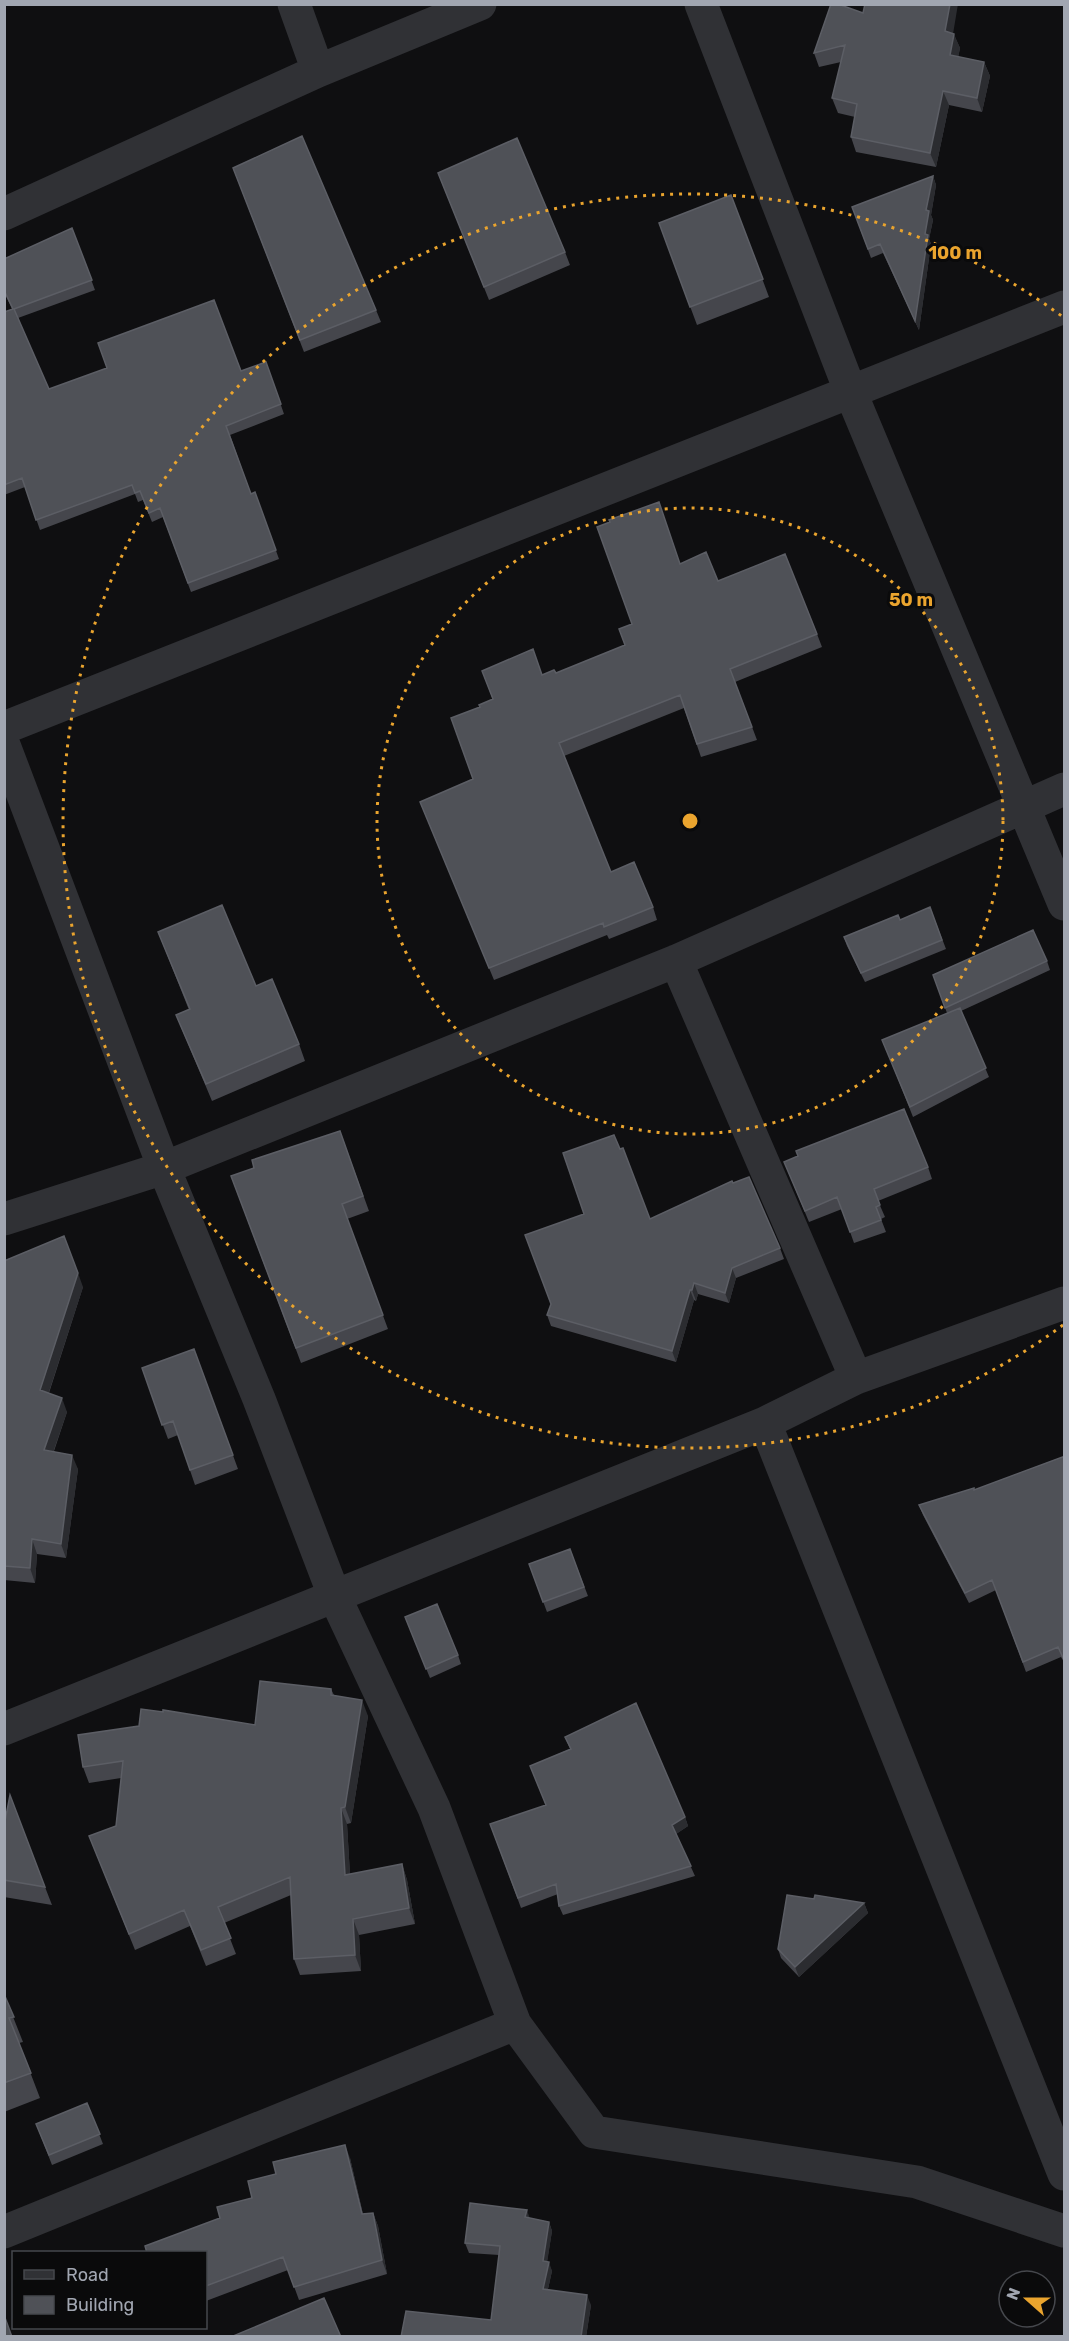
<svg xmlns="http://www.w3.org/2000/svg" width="1069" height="2341" font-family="Rubik,sans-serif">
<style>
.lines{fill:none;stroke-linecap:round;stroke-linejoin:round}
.street{stroke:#303135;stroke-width:33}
.wall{fill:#45464c}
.shaded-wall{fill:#2b2c30}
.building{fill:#4f5157;stroke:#5c5e65;stroke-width:1.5}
.ring{fill:none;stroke:#eaa42e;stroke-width:3;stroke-dasharray:3 6}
.centre{fill:#eaa42e;stroke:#0a0a0b;stroke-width:3}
.ring-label{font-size:18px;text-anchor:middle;font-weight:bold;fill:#eaa42e;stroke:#0a0a0b;stroke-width:6;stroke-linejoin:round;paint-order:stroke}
</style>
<rect width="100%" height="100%" fill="#0f0f11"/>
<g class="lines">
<path class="street" d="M 294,4 L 318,71
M 701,4 L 851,393 L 1064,904
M 4,214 L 318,71 L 480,4
M 4,728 L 1064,307
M 4,745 L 164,1168 L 259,1399 L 334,1595 L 434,1808 L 515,2024 L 594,2132 L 917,2182 L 1064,2231
M 676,961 L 856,1378
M 4,1219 L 164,1168 L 676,961 L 1064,789
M 765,1423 L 1064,2174
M 4,1729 L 765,1423 L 856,1378 L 1064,1303
M 4,2232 L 515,2024"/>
</g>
<path class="wall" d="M 863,13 L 953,33 L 960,48 L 958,57 L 984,62 L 990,76 L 982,112 L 949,105 L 936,167 L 856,152 L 851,137 L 855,117 L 838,113 L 832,98 L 841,62 L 819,67 L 814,53 Z
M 233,168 L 376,310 L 381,322 L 304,352 Z
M 438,173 L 565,252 L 570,265 L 489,300 Z
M 933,176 L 936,185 L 931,215 L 933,220 L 929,239 L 931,244 L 919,330 L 883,253 L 871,258 L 852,207 Z
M 731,195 L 769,297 L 697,325 L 659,223 Z
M 72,228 L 95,290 L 18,318 L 49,389 L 241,371 L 266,362 L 284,414 L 230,435 L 251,494 L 255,492 L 279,559 L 191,592 L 163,517 L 152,522 L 143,500 L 138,502 L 135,494 L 40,530 L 25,487 L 4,495 L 4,312 L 12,309 L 4,292 L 4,259 Z
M 680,564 L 718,581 L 817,634 L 822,647 L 735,682 L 757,740 L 701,757 L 684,708 L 564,756 L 611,872 L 653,907 L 657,920 L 609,939 L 607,935 L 494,980 L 420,802 L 473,779 L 480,707 L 493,700 L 482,671 L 543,675 L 556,673 L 625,645 L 632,624 Z
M 930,907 L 946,949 L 865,982 L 847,946 L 844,937 L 900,920 Z
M 158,932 L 256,986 L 299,1044 L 305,1061 L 212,1101 L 183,1032 L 176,1015 L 189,1010 Z
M 1047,961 L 1050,970 L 961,1011 L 989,1077 L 913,1117 L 886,1049 L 947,1013 L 933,975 Z
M 340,1131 L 369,1211 L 347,1219 L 388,1329 L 301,1363 L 231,1176 L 254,1168 Z
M 784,1162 L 928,1167 L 932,1179 L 878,1201 L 885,1217 L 881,1219 L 886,1232 L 854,1243 L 842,1209 L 809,1222 Z
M 733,1183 L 780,1248 L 784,1259 L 736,1278 L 729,1303 L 698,1294 L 696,1301 L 694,1300 L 676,1362 L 551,1326 L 547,1315 L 584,1214 L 650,1219 Z
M 4,1261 L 83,1287 L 49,1393 L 67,1412 L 54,1451 L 78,1469 L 66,1558 L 37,1554 L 35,1583 L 4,1580 Z
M 194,1349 L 238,1469 L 195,1485 L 178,1435 L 168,1439 L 142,1368 Z
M 1065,1456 L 1065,1664 L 1061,1657 L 1026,1672 L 996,1590 L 969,1603 L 923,1515 L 919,1505 L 974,1490 Z
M 570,1549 L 588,1596 L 547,1612 L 529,1564 Z
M 405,1617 L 458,1655 L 461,1664 L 430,1678 Z
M 331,1689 L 334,1695 L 368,1716 L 351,1823 L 347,1824 L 350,1875 L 402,1864 L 407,1880 L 415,1924 L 359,1935 L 361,1971 L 300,1975 L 294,1959 L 291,1895 L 224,1923 L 236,1954 L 206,1966 L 190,1926 L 135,1950 L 89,1836 L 116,1826 L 121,1778 L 89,1783 L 83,1767 L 255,1725 Z
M 565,1737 L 685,1817 L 688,1826 L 676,1834 L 695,1876 L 563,1915 L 559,1906 L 558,1894 L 521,1908 L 490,1824 L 546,1805 L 530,1766 L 570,1749 Z
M 4,1826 L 45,1887 L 52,1905 L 4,1897 Z
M 814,1899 L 864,1903 L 868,1913 L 799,1977 L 781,1958 L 778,1949 Z
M 4,1994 L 23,2042 L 19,2043 L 40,2098 L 4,2112 Z
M 87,2103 L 103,2144 L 52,2165 L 36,2124 Z
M 350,2158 L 363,2214 L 373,2213 L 378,2226 L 387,2274 L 299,2300 L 288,2270 L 206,2301 L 206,2253 L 220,2218 L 252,2198 Z
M 530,2218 L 549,2222 L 552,2231 L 547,2261 L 552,2271 L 548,2289 L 591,2305 L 586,2337 L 401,2337 L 491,2320 L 499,2255 L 469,2253 L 465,2243 Z"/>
<path class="shaded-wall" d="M 950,4 L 958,4 L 951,46 L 945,31 Z
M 954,34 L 960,48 L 956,70 L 950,55 Z
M 984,62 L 990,76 L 982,112 L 977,98 Z
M 943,91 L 949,105 L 936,167 L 930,153 Z
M 933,176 L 936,185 L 931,215 L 933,220 L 929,239 L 931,244 L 919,330 L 915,321 L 925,234 L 926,210 Z
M 732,1268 L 736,1278 L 729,1303 L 725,1293 Z
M 78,1273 L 83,1287 L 45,1404 L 40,1390 Z
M 694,1283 L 698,1294 L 696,1301 L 692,1290 Z
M 690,1290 L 694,1300 L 676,1362 L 672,1351 Z
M 62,1398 L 67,1412 L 49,1464 L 44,1450 Z
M 72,1455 L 78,1469 L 66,1558 L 61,1544 Z
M 32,1539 L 37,1554 L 35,1583 L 30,1568 Z
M 362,1700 L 368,1716 L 351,1823 L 345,1807 Z
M 341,1808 L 347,1824 L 351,1891 L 345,1875 Z
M 685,1817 L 688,1826 L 676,1834 L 672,1825 Z
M 402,1864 L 407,1880 L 415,1924 L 409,1908 Z
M 864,1903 L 868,1913 L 799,1977 L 795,1967 Z
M 353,1919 L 359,1935 L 361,1971 L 355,1955 Z
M 345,2145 L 350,2158 L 366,2228 L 362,2214 Z
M 527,2210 L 530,2219 L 525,2217 Z
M 373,2213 L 378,2226 L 387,2274 L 382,2260 Z
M 549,2222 L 552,2231 L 546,2270 L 543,2261 Z
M 549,2262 L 552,2271 L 546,2298 L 543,2289 Z
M 587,2295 L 591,2305 L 586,2337 L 581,2337 Z"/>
<path class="building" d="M 831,4 L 838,4 L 863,13 L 865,4 L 950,4 L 945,31 L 954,34 L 950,55 L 984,62 L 977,98 L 943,91 L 930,153 L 851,137 L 857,104 L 832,98 L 845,45 L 814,53 Z
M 302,136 L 376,310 L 300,340 L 233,168 Z
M 517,138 L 565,252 L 484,287 L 438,173 Z
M 933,176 L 926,210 L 929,211 L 925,234 L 928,235 L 915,321 L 880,244 L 868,249 L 852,207 Z
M 731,195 L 763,279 L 690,307 L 659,223 Z
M 72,228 L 92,280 L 14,309 L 49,389 L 107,368 L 98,343 L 214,300 L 241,371 L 266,362 L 281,404 L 226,426 L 251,494 L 255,492 L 276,550 L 188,583 L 160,508 L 149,513 L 140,491 L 135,493 L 132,485 L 36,520 L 22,478 L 4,485 L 4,312 L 13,309 L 4,290 L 4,259 Z
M 659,502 L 680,564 L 706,552 L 718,581 L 785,554 L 817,634 L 730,669 L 752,727 L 697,744 L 680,695 L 559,743 L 611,872 L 634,862 L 653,907 L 604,927 L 603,923 L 489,968 L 420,802 L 473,779 L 451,718 L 480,707 L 479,705 L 493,699 L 482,671 L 533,649 L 542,675 L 554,670 L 556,673 L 625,645 L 619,629 L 632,624 L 597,527 L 610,522 L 609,520 Z
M 222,905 L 256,986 L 272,979 L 299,1044 L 206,1084 L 176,1015 L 190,1009 L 158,932 Z
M 930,907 L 942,940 L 861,973 L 844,937 L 898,915 L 900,920 Z
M 1033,930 L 1047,961 L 945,1008 L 933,975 Z
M 960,1008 L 986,1068 L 910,1107 L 882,1040 Z
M 904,1109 L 928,1167 L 874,1189 L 880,1205 L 876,1207 L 881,1220 L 850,1232 L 837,1197 L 805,1211 L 784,1162 L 798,1156 L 796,1151 Z
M 340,1131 L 363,1196 L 342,1204 L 383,1315 L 296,1348 L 231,1176 L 254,1168 L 252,1160 Z
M 614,1135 L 620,1149 L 623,1148 L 650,1219 L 732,1181 L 733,1183 L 749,1177 L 780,1248 L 732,1268 L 725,1293 L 694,1283 L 692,1290 L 690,1290 L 672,1351 L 547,1315 L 551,1304 L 525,1235 L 584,1214 L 563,1153 Z
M 64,1236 L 78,1273 L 40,1390 L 62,1398 L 44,1450 L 72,1455 L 61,1544 L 32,1539 L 30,1568 L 4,1566 L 4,1261 Z
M 194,1349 L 233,1455 L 190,1470 L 173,1421 L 162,1425 L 142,1368 Z
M 1065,1456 L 1065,1662 L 1058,1647 L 1023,1662 L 992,1580 L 965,1593 L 919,1505 L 974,1488 L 974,1490 Z
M 570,1549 L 584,1587 L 543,1602 L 529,1564 Z
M 437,1604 L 458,1655 L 426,1669 L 405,1617 Z
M 260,1681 L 331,1689 L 331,1695 L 362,1700 L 345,1807 L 341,1808 L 345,1875 L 402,1864 L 409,1908 L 353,1919 L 355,1955 L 294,1959 L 290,1877 L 218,1907 L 231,1938 L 201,1950 L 184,1910 L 129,1934 L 89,1836 L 116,1826 L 123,1761 L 83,1767 L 78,1735 L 139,1726 L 141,1709 L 163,1712 L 163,1710 L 255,1725 Z
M 636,1703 L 685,1817 L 672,1825 L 691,1866 L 559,1906 L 556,1884 L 518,1898 L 490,1824 L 546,1805 L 530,1766 L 571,1749 L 565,1737 Z
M 10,1795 L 45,1887 L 4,1880 L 4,1826 Z
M 787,1895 L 814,1899 L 815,1895 L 864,1903 L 795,1967 L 778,1949 Z
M 4,1994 L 14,2017 L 9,2018 L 31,2073 L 4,2083 Z
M 87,2103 L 100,2134 L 49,2155 L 36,2124 Z
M 345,2145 L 362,2214 L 373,2213 L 382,2260 L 294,2287 L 283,2257 L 206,2286 L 206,2253 L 147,2253 L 145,2246 L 220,2218 L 217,2207 L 252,2198 L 248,2181 L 276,2174 L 273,2162 Z
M 470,2203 L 527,2210 L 525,2217 L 549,2222 L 543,2261 L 549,2262 L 543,2289 L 587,2295 L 581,2337 L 401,2337 L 406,2311 L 491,2320 L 500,2246 L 465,2243 Z
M 324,2298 L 341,2337 L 231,2337 Z
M 4,2315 L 12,2337 L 4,2337 Z"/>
<g class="ring">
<circle cx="690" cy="821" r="313"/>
<path d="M1063 1325A627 627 0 1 1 1063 317"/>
</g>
<circle cx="690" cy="821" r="9" class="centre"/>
<g class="ring-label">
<text x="955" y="259">100 m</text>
<text x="911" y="606">50 m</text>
</g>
<rect width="1069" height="2341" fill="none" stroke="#a1a6b1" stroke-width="12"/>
<rect x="12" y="2251" width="195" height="78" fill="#0a0a0b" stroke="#46484d" stroke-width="1.5"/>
<rect x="24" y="2270" width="30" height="9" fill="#303135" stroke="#46484d" stroke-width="1.5"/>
<text x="66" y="2281" font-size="18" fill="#a1a6b1">Road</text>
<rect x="24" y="2296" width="30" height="18" fill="#4f5157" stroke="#46484d" stroke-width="1.5"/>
<text x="66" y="2311" font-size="18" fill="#a1a6b1">Building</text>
<g transform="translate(1027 2299) rotate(291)"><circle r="28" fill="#0a0a0b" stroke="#46484d" stroke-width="1.5"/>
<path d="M0-4.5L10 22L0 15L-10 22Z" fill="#eaa42e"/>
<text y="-9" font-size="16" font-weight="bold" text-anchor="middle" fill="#a1a6b1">N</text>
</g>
</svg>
